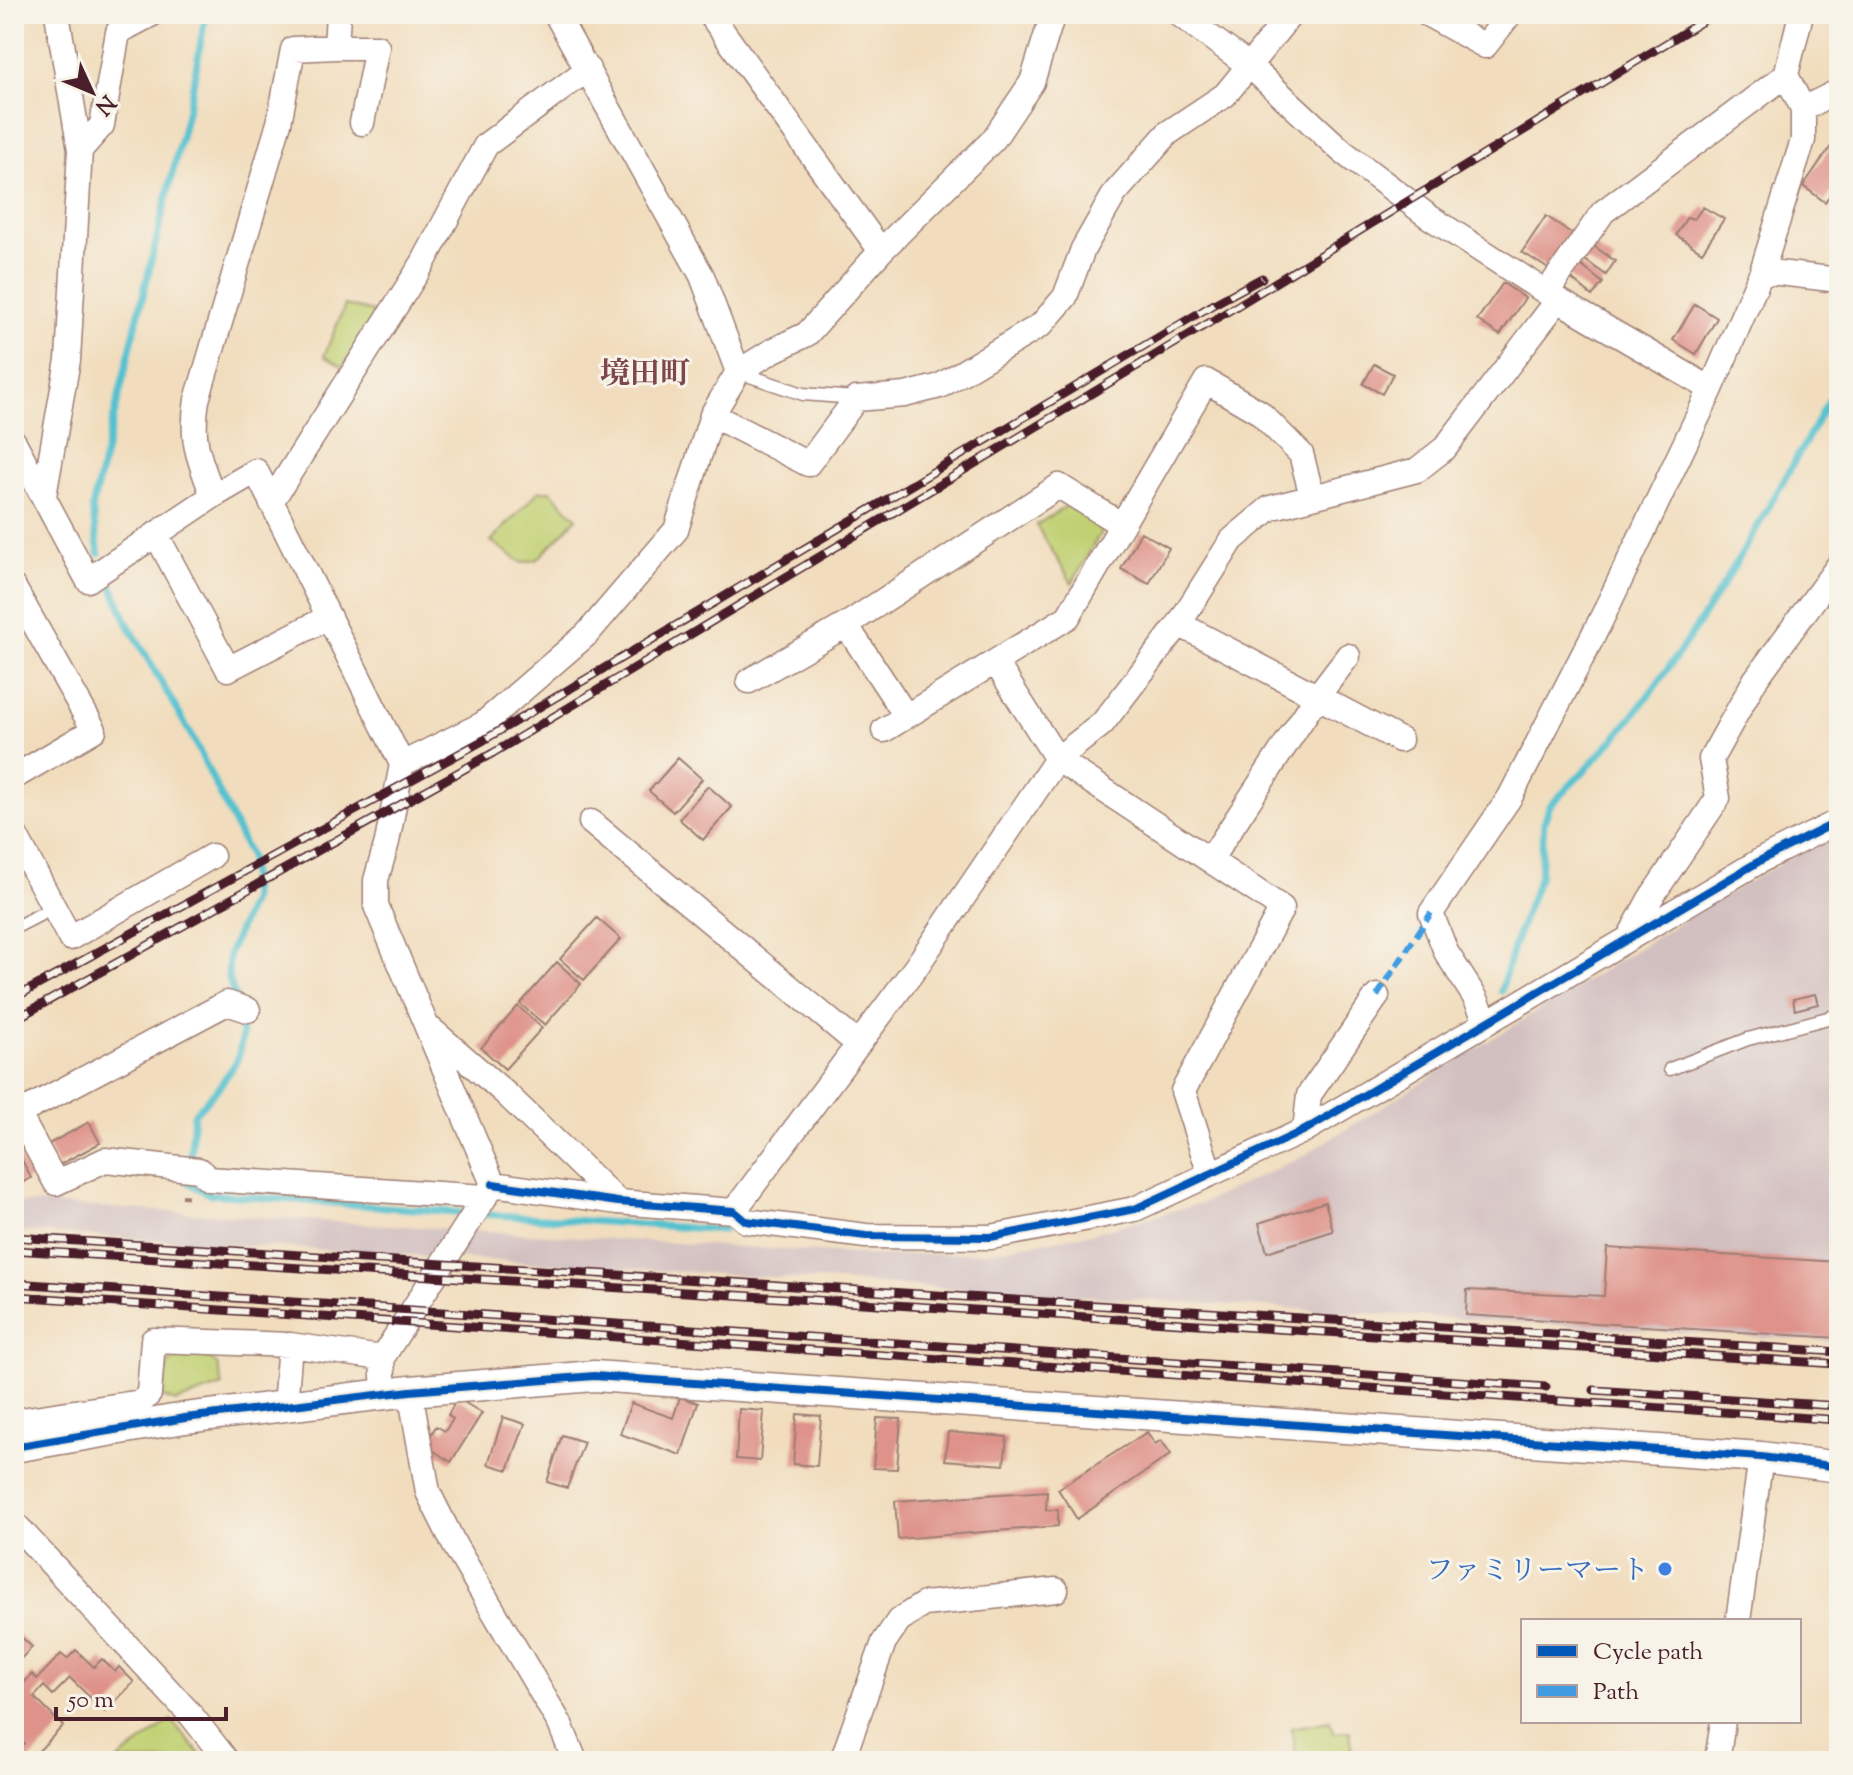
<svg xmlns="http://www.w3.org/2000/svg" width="1853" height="1775" font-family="'Sorts Mill Goudy','Noto Serif JP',serif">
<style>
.industrial{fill:#d2bfc0}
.green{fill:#c1d072;stroke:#86784e;stroke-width:2}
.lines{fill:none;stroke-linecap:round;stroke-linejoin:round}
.stream{stroke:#55c1cf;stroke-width:7}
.building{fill:#de9289}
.service-casing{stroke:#9e7e74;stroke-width:15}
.minor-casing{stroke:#9e7e74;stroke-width:27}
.tertiary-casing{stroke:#9e7e74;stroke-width:33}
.path{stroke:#9e7e74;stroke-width:4;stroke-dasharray:6 6;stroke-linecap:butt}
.service{stroke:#fff;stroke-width:12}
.minor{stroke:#fff;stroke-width:24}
.tertiary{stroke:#fff;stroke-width:30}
.rail-casing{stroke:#4a1f2b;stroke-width:9}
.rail{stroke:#f7f3e8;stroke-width:6;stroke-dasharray:18;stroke-linecap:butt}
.quiet{stroke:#409be1;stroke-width:6;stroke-dasharray:12 6;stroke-linecap:butt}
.cycleway-casing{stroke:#f7f3e8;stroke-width:13}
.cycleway{stroke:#0057b8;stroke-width:8}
.shop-dot{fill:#3f7fe0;stroke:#f7f3e8;stroke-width:3}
.labels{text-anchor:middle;stroke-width:6;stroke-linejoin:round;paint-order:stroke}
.shop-label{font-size:28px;fill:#366cbe;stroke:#f7f3e8;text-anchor:end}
.neighbourhood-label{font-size:30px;font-weight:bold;fill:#7e474c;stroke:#f7f3e8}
</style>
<rect width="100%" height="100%" fill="#f7f3e8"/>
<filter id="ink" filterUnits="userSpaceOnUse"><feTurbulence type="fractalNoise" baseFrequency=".0125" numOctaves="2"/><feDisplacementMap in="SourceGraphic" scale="16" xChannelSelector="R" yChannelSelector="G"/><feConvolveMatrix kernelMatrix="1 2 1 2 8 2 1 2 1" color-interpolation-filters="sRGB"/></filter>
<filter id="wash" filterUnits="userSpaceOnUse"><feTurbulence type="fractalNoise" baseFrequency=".006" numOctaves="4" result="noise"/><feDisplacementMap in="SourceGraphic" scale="32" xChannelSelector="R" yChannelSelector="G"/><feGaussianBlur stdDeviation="1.8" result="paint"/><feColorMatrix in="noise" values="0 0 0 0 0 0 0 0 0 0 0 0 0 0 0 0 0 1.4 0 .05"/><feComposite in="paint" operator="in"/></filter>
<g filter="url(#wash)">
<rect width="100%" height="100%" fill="#f1ddbd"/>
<path class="industrial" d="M 1839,837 L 1839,1342 L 14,1231 L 14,1202 L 885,1256 L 985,1252 L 1089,1234 L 1205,1202 L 1303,1156 L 1710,904 L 1798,853 Z"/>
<path class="green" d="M 345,305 L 377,313 L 343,367 L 324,356 Z
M 539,491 L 550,491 L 577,518 L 538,559 L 522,563 L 491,541 Z
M 1070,504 L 1100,525 L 1101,532 L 1072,583 L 1036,525 Z
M 196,1350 L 217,1364 L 223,1386 L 176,1402 L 162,1397 L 168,1363 Z
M 171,1720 L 206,1761 L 117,1761 Z
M 1330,1721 L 1333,1733 L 1350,1731 L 1353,1753 L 1297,1761 L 1291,1728 Z"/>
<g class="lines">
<path class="stream" d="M 99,554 L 92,508 L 191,96 L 206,14
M 113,588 L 127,622 L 194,740 L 250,857 L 252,898 L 229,954 L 228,977 L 236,1000
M 1501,991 L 1513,947 L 1540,875 L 1544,823 L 1549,807 C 1574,781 1601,755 1624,727 C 1709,621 1773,500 1839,382
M 240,1012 L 242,1037 L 238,1059 L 219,1087 L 194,1114 L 188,1182 L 209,1194 L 469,1213
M 481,1214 L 723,1230"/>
</g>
<g id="blocks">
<path class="building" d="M 1839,135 L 1839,182 L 1825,202 L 1803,186 Z
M 1703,207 L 1724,219 L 1702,252 L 1676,235 L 1687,217 L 1694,219 Z
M 1546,216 L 1574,235 L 1550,270 L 1522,252 Z
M 1591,244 L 1615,261 L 1606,275 L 1581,257 Z
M 1578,263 L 1603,283 L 1592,296 L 1568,276 Z
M 1503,283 L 1525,298 L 1500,335 L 1477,320 Z
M 1695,304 L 1717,318 L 1696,354 L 1673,340 Z
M 1374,364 L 1393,374 L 1382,394 L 1363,384 Z
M 1141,532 L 1169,548 L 1149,584 L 1121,569 Z
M 678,758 L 702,779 L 673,812 L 649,791 Z
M 708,786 L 732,807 L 703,840 L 679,819 Z
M 597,918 L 621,939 L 584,980 L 560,959 Z
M 557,962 L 581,984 L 545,1025 L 520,1004 Z
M 1815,994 L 1818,1004 L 1795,1010 L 1793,999 Z
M 518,1006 L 542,1028 L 505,1069 L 481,1048 Z
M 89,1122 L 100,1143 L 57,1166 L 47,1145 Z
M 14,1144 L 31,1178 L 14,1187 Z
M 1325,1202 L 1333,1231 L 1267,1252 L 1259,1223 Z
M 1607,1248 L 1839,1262 L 1839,1338 L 1466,1315 L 1467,1290 L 1604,1296 Z
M 680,1397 L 698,1403 L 681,1455 L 620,1434 L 631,1403 L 673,1418 Z
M 457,1398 L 482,1413 L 451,1462 L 425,1445 L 436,1426 L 445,1431 L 453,1419 L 448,1415 Z
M 739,1409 L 764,1411 L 760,1461 L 736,1459 Z
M 797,1414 L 821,1416 L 817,1466 L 793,1464 Z
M 503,1417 L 525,1424 L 508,1470 L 488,1464 Z
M 877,1418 L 901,1419 L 897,1469 L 873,1468 Z
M 948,1432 L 1007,1437 L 1004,1465 L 945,1460 Z
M 1147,1432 L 1155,1444 L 1161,1440 L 1171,1454 L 1077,1519 L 1058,1489 Z
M 562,1435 L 584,1442 L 567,1488 L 547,1482 Z
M 1047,1491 L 1046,1510 L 1058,1510 L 1058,1526 L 898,1539 L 895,1501 Z
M 14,1630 L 32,1647 L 14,1666 Z
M 76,1650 L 94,1667 L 102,1659 L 115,1672 L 119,1667 L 134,1682 L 105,1712 L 70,1678 L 53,1695 L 44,1686 L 34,1697 L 63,1726 L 29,1761 L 24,1761 L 15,1752 L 24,1743 L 14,1734 L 14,1722 L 19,1716 L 14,1711 L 14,1679 L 21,1686 L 32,1674 L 37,1679 L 61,1654 L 67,1659 Z"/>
</g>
</g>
<g filter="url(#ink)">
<use href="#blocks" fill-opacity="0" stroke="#9e7e74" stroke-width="2"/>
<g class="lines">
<defs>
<path id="service" d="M 738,372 L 803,394 L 855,398
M 14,928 L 53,908
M 1670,1069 L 1748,1039 L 1839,1015"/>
<path id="minor" d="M 556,14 L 702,276 L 738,372
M 710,14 L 881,251
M 1179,14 L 1251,67 L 1343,152 L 1428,216 L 1558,300 L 1711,389
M 1427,14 L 1485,46 L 1510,14
M 336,47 L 377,47 L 362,123
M 1803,109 L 1839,91
M 80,150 L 102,125 L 118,32 L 152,14
M 1762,271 L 1839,280
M 1547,292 L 1603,212 L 1786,75 L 1801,14
M 712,415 L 808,464 L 856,399 L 905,395 L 940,386 L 1041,325 L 1065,297 L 1083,249 L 1115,193 L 1168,133 L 1225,95 L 1291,14
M 14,442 L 88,580 L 213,496 L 256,471 L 402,764 L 387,842 L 376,880 L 376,906 L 493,1184
M 44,496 L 68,360 L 80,150 L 57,14
M 213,496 C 199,458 190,441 197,400 L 279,123 L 293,49 L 336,47 L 338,14
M 271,502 L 423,263 L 486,145 L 588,69
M 156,534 L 228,669 L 329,617
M 14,588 L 94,730 L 14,777
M 1179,624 L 1400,740
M 846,625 L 906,716
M 996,663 L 1057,759 L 1282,908 L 1183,1091 L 1210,1174
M 749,681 L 846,625 L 1059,486 L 1122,525
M 884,730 L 1068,617 L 1206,381 L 1259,412 L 1301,454 L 1312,496
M 402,764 L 483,724 L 587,634 L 676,530 L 712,415 L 738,372 L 772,351 L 807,334 L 881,251 L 993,140 L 1032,82 L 1053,14
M 591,822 L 858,1044
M 14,833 L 70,938 L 212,856
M 1210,860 L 1316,698 L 1348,656
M 1630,936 L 1650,899 L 1718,798 L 1711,759 L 1755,680 L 1839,565
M 1486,1021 L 1476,999 L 1446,952 L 1431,913 L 1510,797 L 1600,622 L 1711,389 L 1762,271 L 1803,140 L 1803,109 L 1786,75
M 432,1030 L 505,1093 L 618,1202
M 19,1115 L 56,1183 L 105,1160 L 199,1170 L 209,1179 L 485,1197
M 14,1116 L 227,1003 L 248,1010
M 1305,1130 L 1309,1095 L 1377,996
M 493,1184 L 618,1202 L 734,1211 L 746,1221 L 866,1236 L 991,1237 L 1135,1209 L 1305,1130 L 1763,859 L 1839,821
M 734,1211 L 916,967 L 1057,759 L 1102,724 L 1179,624 L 1232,540 L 1270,508 L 1417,470 L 1445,448 L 1558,300
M 290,1345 L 382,1358
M 410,1391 L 428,1492 L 455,1546 L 560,1724 L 575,1761
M 384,1394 L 382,1358 L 492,1186
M 14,1421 L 141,1402 L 149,1394 L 153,1340 L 290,1345 L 285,1406
M 14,1523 L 191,1715 L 227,1761
M 1738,1621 L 1761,1457
M 842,1761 L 884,1642 L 899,1620 L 924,1604 L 1056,1590
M 1717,1761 L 1723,1721"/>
<path id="tertiary" d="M 14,1447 L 185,1418 L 410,1391 L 594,1376 L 1761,1457 L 1839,1467"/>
</defs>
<use href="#service" class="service-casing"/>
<use href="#minor" class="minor-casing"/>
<use href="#tertiary" class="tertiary-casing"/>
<path class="path" d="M 182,1196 L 194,1197"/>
<use href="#service" class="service"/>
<use href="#minor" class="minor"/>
<use href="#tertiary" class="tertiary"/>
<defs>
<path id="rail" d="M 14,998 L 484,740 L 1214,304 L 1262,278
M 14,1020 L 493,753 L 1222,315 L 1714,14
M 14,1237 L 1839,1352
M 14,1250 L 1839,1364
M 14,1283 L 1546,1387
M 14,1296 L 1839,1420
M 1594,1390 L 1839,1406"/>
</defs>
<use href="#rail" class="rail-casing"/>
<use href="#rail" class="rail"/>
<path class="quiet" d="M 1377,996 L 1431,913"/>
<defs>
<path id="cycleway" d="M 493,1184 L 618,1202 L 734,1211 L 746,1221 L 866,1236 L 991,1237 L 1135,1209 L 1305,1130 L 1763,859 L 1839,821
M 14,1447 L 185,1418 L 410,1391 L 594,1376 L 1761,1457 L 1839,1467"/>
</defs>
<use href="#cycleway" class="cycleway-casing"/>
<use href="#cycleway" class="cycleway"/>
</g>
</g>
<circle class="shop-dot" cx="1665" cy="1569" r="8"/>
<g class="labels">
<g class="shop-label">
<text x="1649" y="1579">ファミリーマート</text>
</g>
<g class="neighbourhood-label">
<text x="645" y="383">境田町</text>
</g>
</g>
<rect width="1853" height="1775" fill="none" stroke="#f7f3e8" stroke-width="48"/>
<rect x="1521" y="1619" width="280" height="104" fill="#f7f3e8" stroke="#b29e9c" stroke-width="2"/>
<rect x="1537" y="1645" width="40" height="12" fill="#0057b8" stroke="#b29e9c" stroke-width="2"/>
<text x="1593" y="1659" font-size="24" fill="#4a1f2b">Cycle path</text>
<rect x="1537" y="1685" width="40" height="12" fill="#409be1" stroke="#b29e9c" stroke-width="2"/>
<text x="1593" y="1699" font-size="24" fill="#4a1f2b">Path</text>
<g transform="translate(92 92) rotate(134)" stroke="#f7f3e8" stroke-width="6" paint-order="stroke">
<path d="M0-6L14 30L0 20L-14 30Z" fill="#4a1f2b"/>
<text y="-12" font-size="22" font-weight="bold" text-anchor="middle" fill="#4a1f2b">N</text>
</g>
<path d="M56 1707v12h170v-12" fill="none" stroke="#4a1f2b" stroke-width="4"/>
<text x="68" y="1707" font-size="24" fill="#4a1f2b" stroke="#f7f3e8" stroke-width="6" paint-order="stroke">50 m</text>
</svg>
